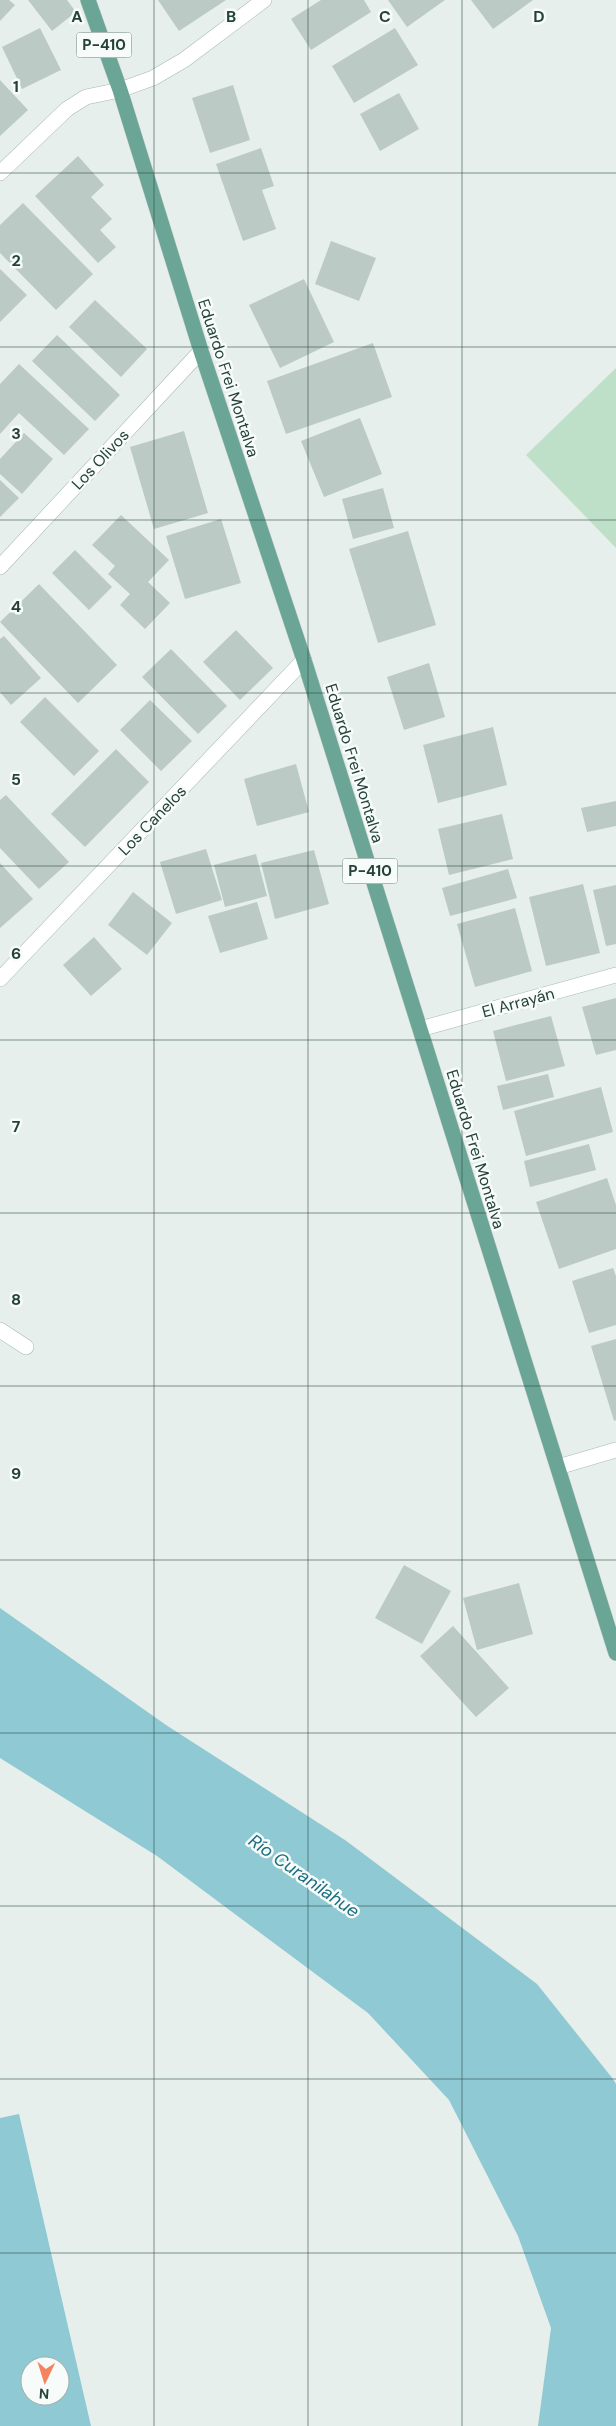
<svg xmlns="http://www.w3.org/2000/svg" width="616" height="2426" font-family="'DM Sans',sans-serif">
<style>
.green{fill:#bfe0c8}
.water{fill:#8ec9d4;fill-rule:evenodd}
.building{fill:#bbcac4}
.lines{fill:none;stroke-linecap:round;stroke-linejoin:round}
.minor-casing{stroke:#a8b8b2;stroke-width:16}
.primary-casing{stroke:#c2cac8;stroke-width:16}
.minor{stroke:#fff;stroke-width:15}
.primary{stroke:#6aa596;stroke-width:15}
.grid{fill:none;stroke:#24423a;stroke-width:1;stroke-opacity:0.55}
.labels{text-anchor:middle;stroke-width:5;stroke-linejoin:round;paint-order:stroke}
.shield{fill:#f7fbf9;stroke:#637a73;stroke-width:1}
.shield-label{font-size:15px;font-weight:bold;fill:#24423a}
.street-label{font-size:16px;fill:#24423a;stroke:#f7fbf9}
.water-label{font-size:18px;font-style:italic;fill:#1c6f80;stroke:#f7fbf9}
.grid-label{font-size:16px;text-anchor:middle;font-weight:bold;fill:#24423a;stroke:#f7fbf9;stroke-width:5;stroke-linejoin:round;paint-order:stroke}
</style>
<rect width="100%" height="100%" fill="#e6efeb"/>
<path class="green" d="M 616,368 L 616,548 L 526,455 Z"/>
<path class="water" d="M 0,1608 L 166,1725 L 345,1840 L 537,1984 L 613,2079 L 616,2084 L 616,2426 L 538,2426 L 551,2328 L 518,2236 L 449,2100 L 368,2013 L 157,1856 L 0,1758 Z
M 19,2114 L 91,2426 L 0,2426 L 0,2118 ZM 30,2366 L 60,2366 L 60,2396 L 30,2396 Z"/>
<path class="building" d="M 0,0 L 9,0 L 15,5 L 0,21 Z
M 28,0 L 67,0 L 76,12 L 52,31 Z
M 158,0 L 226,0 L 179,31 Z
M 321,0 L 364,0 L 371,12 L 311,50 L 291,19 Z
M 388,0 L 445,0 L 407,27 Z
M 471,0 L 533,0 L 493,29 Z
M 40,28 L 61,70 L 22,89 L 2,47 Z
M 395,28 L 418,65 L 354,103 L 332,66 Z
M 0,80 L 28,110 L 0,136 Z
M 233,85 L 250,140 L 210,153 L 192,98 Z
M 399,93 L 419,129 L 380,151 L 360,114 Z
M 261,148 L 274,186 L 262,190 L 276,229 L 243,241 L 216,164 Z
M 78,156 L 104,185 L 91,197 L 112,219 L 100,230 L 116,247 L 98,263 L 35,196 Z
M 23,203 L 93,274 L 56,310 L 0,253 L 0,225 Z
M 331,241 L 376,258 L 359,301 L 315,284 Z
M 0,269 L 27,295 L 0,322 Z
M 304,279 L 334,342 L 280,368 L 249,305 Z
M 95,300 L 147,349 L 121,377 L 69,327 Z
M 57,335 L 120,395 L 95,421 L 32,361 Z
M 373,343 L 392,397 L 286,434 L 267,381 Z
M 19,364 L 89,429 L 64,455 L 19,413 L 0,434 L 0,384 Z
M 360,418 L 382,474 L 324,497 L 301,441 Z
M 184,431 L 208,513 L 154,529 L 130,447 Z
M 24,433 L 53,459 L 22,494 L 0,474 L 0,459 Z
M 0,480 L 19,498 L 0,517 Z
M 383,488 L 394,528 L 353,539 L 342,499 Z
M 121,515 L 169,560 L 148,582 L 170,603 L 145,629 L 120,605 L 130,594 L 108,574 L 115,566 L 92,545 Z
M 221,519 L 241,583 L 185,599 L 166,536 Z
M 408,531 L 436,625 L 378,643 L 349,549 Z
M 75,550 L 112,587 L 89,610 L 52,573 Z
M 39,584 L 117,665 L 78,703 L 0,622 Z
M 236,630 L 273,668 L 240,700 L 203,662 Z
M 4,636 L 41,678 L 11,705 L 0,692 L 0,639 Z
M 171,649 L 227,706 L 198,734 L 142,677 Z
M 429,663 L 445,717 L 404,730 L 387,677 Z
M 45,697 L 99,751 L 74,776 L 20,722 Z
M 150,700 L 192,741 L 161,771 L 120,730 Z
M 493,727 L 507,785 L 438,803 L 423,745 Z
M 116,749 L 149,782 L 85,847 L 51,814 Z
M 296,764 L 309,812 L 257,826 L 244,779 Z
M 6,795 L 69,862 L 39,889 L 0,848 L 0,800 Z
M 616,801 L 616,826 L 587,832 L 581,808 Z
M 502,814 L 513,859 L 449,875 L 438,829 Z
M 206,849 L 222,900 L 176,914 L 160,862 Z
M 314,850 L 329,904 L 275,919 L 261,863 Z
M 256,854 L 267,896 L 225,907 L 214,865 Z
M 0,863 L 33,899 L 0,928 Z
M 508,869 L 517,898 L 450,916 L 442,888 Z
M 583,884 L 600,953 L 546,966 L 529,897 Z
M 616,885 L 616,944 L 606,946 L 593,890 Z
M 133,892 L 172,923 L 147,955 L 108,925 Z
M 257,902 L 268,939 L 220,953 L 208,916 Z
M 515,908 L 532,971 L 475,987 L 457,924 Z
M 94,937 L 122,969 L 91,996 L 63,965 Z
M 616,998 L 616,1050 L 596,1055 L 582,1007 Z
M 551,1016 L 565,1066 L 506,1081 L 493,1031 Z
M 548,1074 L 554,1097 L 503,1110 L 497,1086 Z
M 601,1087 L 613,1132 L 526,1156 L 514,1111 Z
M 589,1144 L 596,1170 L 530,1187 L 524,1161 Z
M 607,1178 L 616,1205 L 616,1249 L 559,1269 L 536,1202 Z
M 613,1268 L 616,1276 L 616,1325 L 589,1333 L 572,1281 Z
M 616,1339 L 616,1420 L 614,1421 L 591,1346 Z
M 404,1565 L 451,1591 L 422,1644 L 375,1618 Z
M 519,1583 L 533,1634 L 477,1650 L 463,1598 Z
M 453,1626 L 509,1688 L 476,1717 L 420,1656 Z"/>
<g class="lines">
<defs>
<path id="minor" d="M 0,173 L 67,109 L 86,97 L 120,90 L 153,78 L 184,60 L 264,0
M 0,567 L 201,351
M 0,979 L 304,660
M 420,1029 L 616,975
M 0,1330 L 26,1347
M 558,1467 L 616,1450"/>
<path id="primary" d="M 88,0 L 120,90 L 201,351 L 304,660 L 616,1653"/>
</defs>
<use href="#minor" class="minor-casing"/>
<use href="#primary" class="primary-casing"/>
<use href="#minor" class="minor"/>
<use href="#primary" class="primary"/>
</g>
<path class="grid" d="M 154,0 L 154,2426M 308,0 L 308,2426M 462,0 L 462,2426M 0,173 L 616,173M 0,347 L 616,347M 0,520 L 616,520M 0,693 L 616,693M 0,866 L 616,866M 0,1040 L 616,1040M 0,1213 L 616,1213M 0,1386 L 616,1386M 0,1560 L 616,1560M 0,1733 L 616,1733M 0,1906 L 616,1906M 0,2079 L 616,2079M 0,2253 L 616,2253"/>
<g class="labels">
<g class="shield">
<rect x="76.5" y="32.5" width="55" height="25" rx="4"/>
<rect x="342.5" y="858.5" width="55" height="25" rx="4"/>
</g>
<g class="shield-label">
<text x="104" y="50">P-410</text>
<text x="370" y="876">P-410</text>
</g>
<g class="street-label">
<text transform="translate(229 378) rotate(72)" y="6">Eduardo Frei Montalva</text>
<text transform="translate(100 459) rotate(-47)" y="6">Los Olivos</text>
<text transform="translate(355 763) rotate(73)" y="6">Eduardo Frei Montalva</text>
<text transform="translate(152 820) rotate(-46)" y="6">Los Canelos</text>
<text transform="translate(518 1002) rotate(-15)" y="6">El Arrayán</text>
<text transform="translate(476 1149) rotate(73)" y="6">Eduardo Frei Montalva</text>
</g>
<g class="water-label">
<text transform="translate(304 1876) rotate(35)" y="6">Río Curanilahue</text>
</g>
</g>
<g class="grid-label">
<text x="77" y="22">A</text>
<text x="231" y="22">B</text>
<text x="385" y="22">C</text>
<text x="539" y="22">D</text>
<text x="16" y="92">1</text>
<text x="16" y="266">2</text>
<text x="16" y="439">3</text>
<text x="16" y="612">4</text>
<text x="16" y="785">5</text>
<text x="16" y="959">6</text>
<text x="16" y="1132">7</text>
<text x="16" y="1305">8</text>
<text x="16" y="1479">9</text>
</g>
<g transform="translate(45 2381) rotate(184)"><circle r="24" fill="#f7fbf9" stroke="#a3b1ad"/>
<path d="M0-4L9 19L0 12L-9 19Z" fill="#f4845f"/>
<text y="-8" font-size="14" font-weight="bold" text-anchor="middle" fill="#24423a">N</text>
</g>
</svg>
